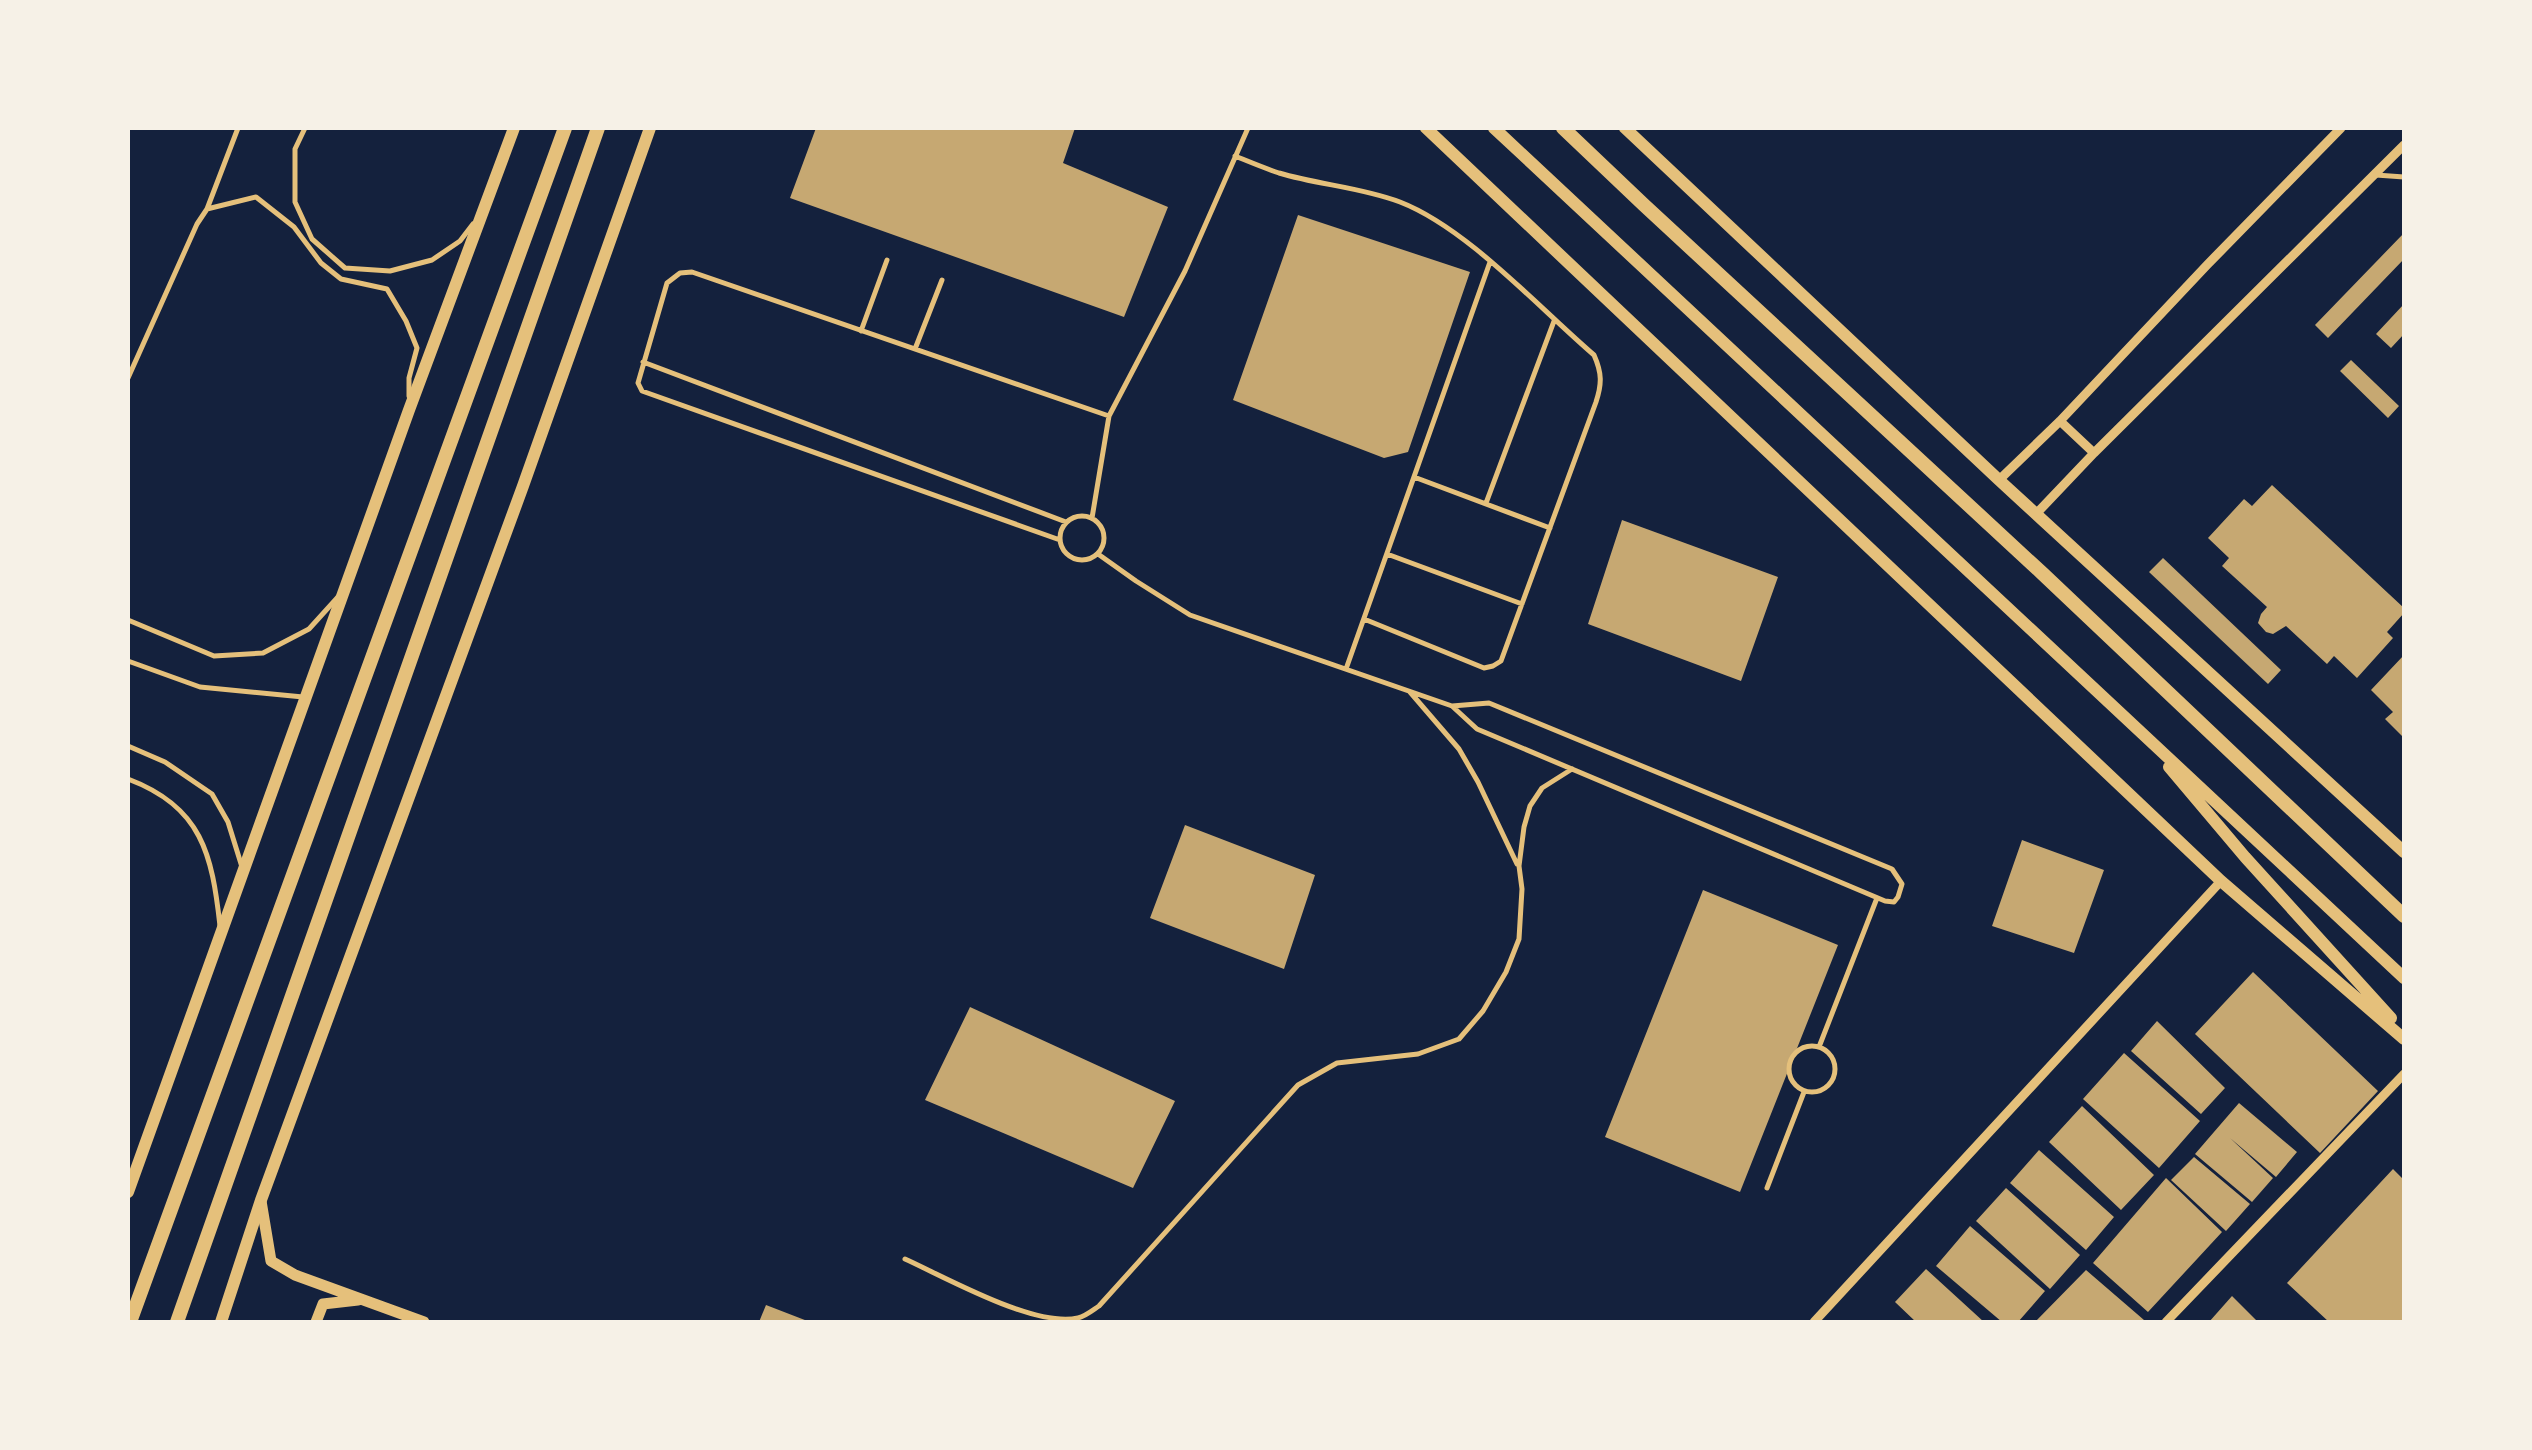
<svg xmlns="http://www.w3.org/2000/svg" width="2532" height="1450" font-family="'Archivo Narrow',sans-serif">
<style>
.building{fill:#c6a872}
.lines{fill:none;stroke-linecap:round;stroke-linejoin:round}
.service{stroke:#e5c07b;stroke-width:5}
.minor{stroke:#e5c07b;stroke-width:9}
.tertiary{stroke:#e5c07b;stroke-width:11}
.secondary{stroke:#e5c07b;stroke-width:12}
.primary{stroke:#e5c07b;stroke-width:14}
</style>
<rect width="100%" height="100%" fill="#14213d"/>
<path class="building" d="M 816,128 L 1075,128 L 1063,163 L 1168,207 L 1124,317 L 790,198 Z
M 1298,215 L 1470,272 L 1408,452 L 1384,458 L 1233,400 Z
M 2404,233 L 2404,259 L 2328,338 L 2315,325 Z
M 2404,304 L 2404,334 L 2391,348 L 2376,334 Z
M 2351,360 L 2399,406 L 2388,418 L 2340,371 Z
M 2272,485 L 2404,608 L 2404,613 L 2387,632 L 2393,638 L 2357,678 L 2334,656 L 2327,664 L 2286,626 L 2273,634 L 2266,632 L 2258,623 L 2261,614 L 2267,607 L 2222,566 L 2229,558 L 2208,538 L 2244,499 L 2252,506 Z
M 1622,520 L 1778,577 L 1741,681 L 1588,624 Z
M 2163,558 L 2281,670 L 2268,684 L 2149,572 Z
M 2404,655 L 2404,738 L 2385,719 L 2393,712 L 2371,690 Z
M 1185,825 L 1315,875 L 1284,969 L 1150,918 Z
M 2022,840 L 2104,870 L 2074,953 L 1992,926 Z
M 1703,890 L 1838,945 L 1740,1192 L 1605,1137 Z
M 2253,972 L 2378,1091 L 2320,1153 L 2195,1034 Z
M 970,1007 L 1175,1101 L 1133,1188 L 925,1100 Z
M 2157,1021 L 2225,1088 L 2201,1114 L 2131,1051 Z
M 2124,1053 L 2200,1121 L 2159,1168 L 2083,1099 Z
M 2239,1103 L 2297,1152 L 2276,1177 L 2230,1138 L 2273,1178 L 2252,1202 L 2195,1154 Z
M 2082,1106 L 2154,1175 L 2121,1210 L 2049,1142 Z
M 2039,1150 L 2114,1217 L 2086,1250 L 2010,1183 Z
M 2194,1157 L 2250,1204 L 2226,1231 L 2171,1180 Z
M 2393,1169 L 2404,1180 L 2404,1322 L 2329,1322 L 2287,1283 Z
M 2166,1178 L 2222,1232 L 2148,1312 L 2093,1263 Z
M 2006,1188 L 2080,1255 L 2050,1289 L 1976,1221 Z
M 1970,1226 L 2045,1291 L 2018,1322 L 2002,1322 L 1936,1266 Z
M 1926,1269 L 1984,1322 L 1916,1322 L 1895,1302 Z
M 2086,1270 L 2144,1320 L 2142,1322 L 2035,1322 Z
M 2232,1296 L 2258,1322 L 2209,1322 Z
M 766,1305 L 810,1322 L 759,1322 Z"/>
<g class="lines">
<path class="service" d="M 305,128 L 295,149 L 295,202 L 312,239 L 345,268 L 390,271 L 432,260 L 460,241 L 473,224
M 1235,156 C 1250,162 1264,168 1279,173 C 1319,185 1360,187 1400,202 C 1467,228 1538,307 1594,355 C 1602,373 1602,384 1596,402 L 1501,661 L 1493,666 L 1484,668 L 1364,619
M 2376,175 L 2404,177
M 207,209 L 256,197 L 294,227 L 321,263 L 341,279 L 387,289 L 406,321 L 417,348 L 409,378 L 409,396
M 861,331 L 887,260
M 915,349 L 942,280
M 643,362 L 1066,522
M 128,378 L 197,224 L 207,209 L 238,128
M 1414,477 L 1550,528
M 1486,503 L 1554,321
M1060 538a22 22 0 1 1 44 0a22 22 0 1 1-44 0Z
M 1092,518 L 1109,416 L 1185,271 L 1248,128
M 1060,540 L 642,391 L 638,383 L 667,283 L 680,273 L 692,272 L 1109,416
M 1098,554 L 1136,581 L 1190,615 L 1452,706 L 1477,729 L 1885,901 L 1894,902 L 1898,897 L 1902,884 L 1892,869 L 1489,703 L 1452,706
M 1387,554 L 1522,604
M 128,620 L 214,656 L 263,653 L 309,629 L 338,597
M 128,661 L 200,687 L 303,697
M 1346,669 L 1490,262
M 1410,692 L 1459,749 L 1478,782 L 1517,864
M 128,746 L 165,762 L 212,794 L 228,822 L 242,867
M 128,779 C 202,807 212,854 220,926
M1789 1069a23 23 0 1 1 46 0a23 23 0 1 1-46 0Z
M 1819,1047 L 1877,898
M 1767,1188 L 1804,1092
M 905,1259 C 947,1278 1035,1328 1078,1318 C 1086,1316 1093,1310 1099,1306 L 1298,1085 L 1337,1063 L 1418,1054 L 1459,1039 L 1483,1011 L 1506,972 L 1519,939 L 1522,889 L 1519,866 L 1524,827 L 1530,806 L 1542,788 L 1572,769"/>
<path class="minor" d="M 2060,421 L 2094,453
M 1999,480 L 2060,421 L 2207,265 L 2341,128
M 2036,514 L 2094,453 L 2404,145
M 1814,1322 L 2221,881
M 2166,1322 L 2404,1074"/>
<path class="tertiary" d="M 261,1201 L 271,1261 L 295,1275 L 424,1322
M 316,1322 L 323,1304 L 358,1300"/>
<path class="secondary" d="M 1426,128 L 2221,881 L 2404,1039
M 1494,128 L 2404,978
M 1625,128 L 1999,480 L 2404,852
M 2169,767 L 2245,857 L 2391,1018
M 128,1192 L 409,410 L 514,128
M 221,1322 L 261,1200 L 523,486 L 650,128"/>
<path class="primary" d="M 1563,128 L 1644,205 L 2043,574 L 2404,916
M 130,1322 L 565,128
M 177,1322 L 598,128"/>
</g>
<rect width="2532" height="1450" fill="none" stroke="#f6f1e7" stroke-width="260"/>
</svg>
